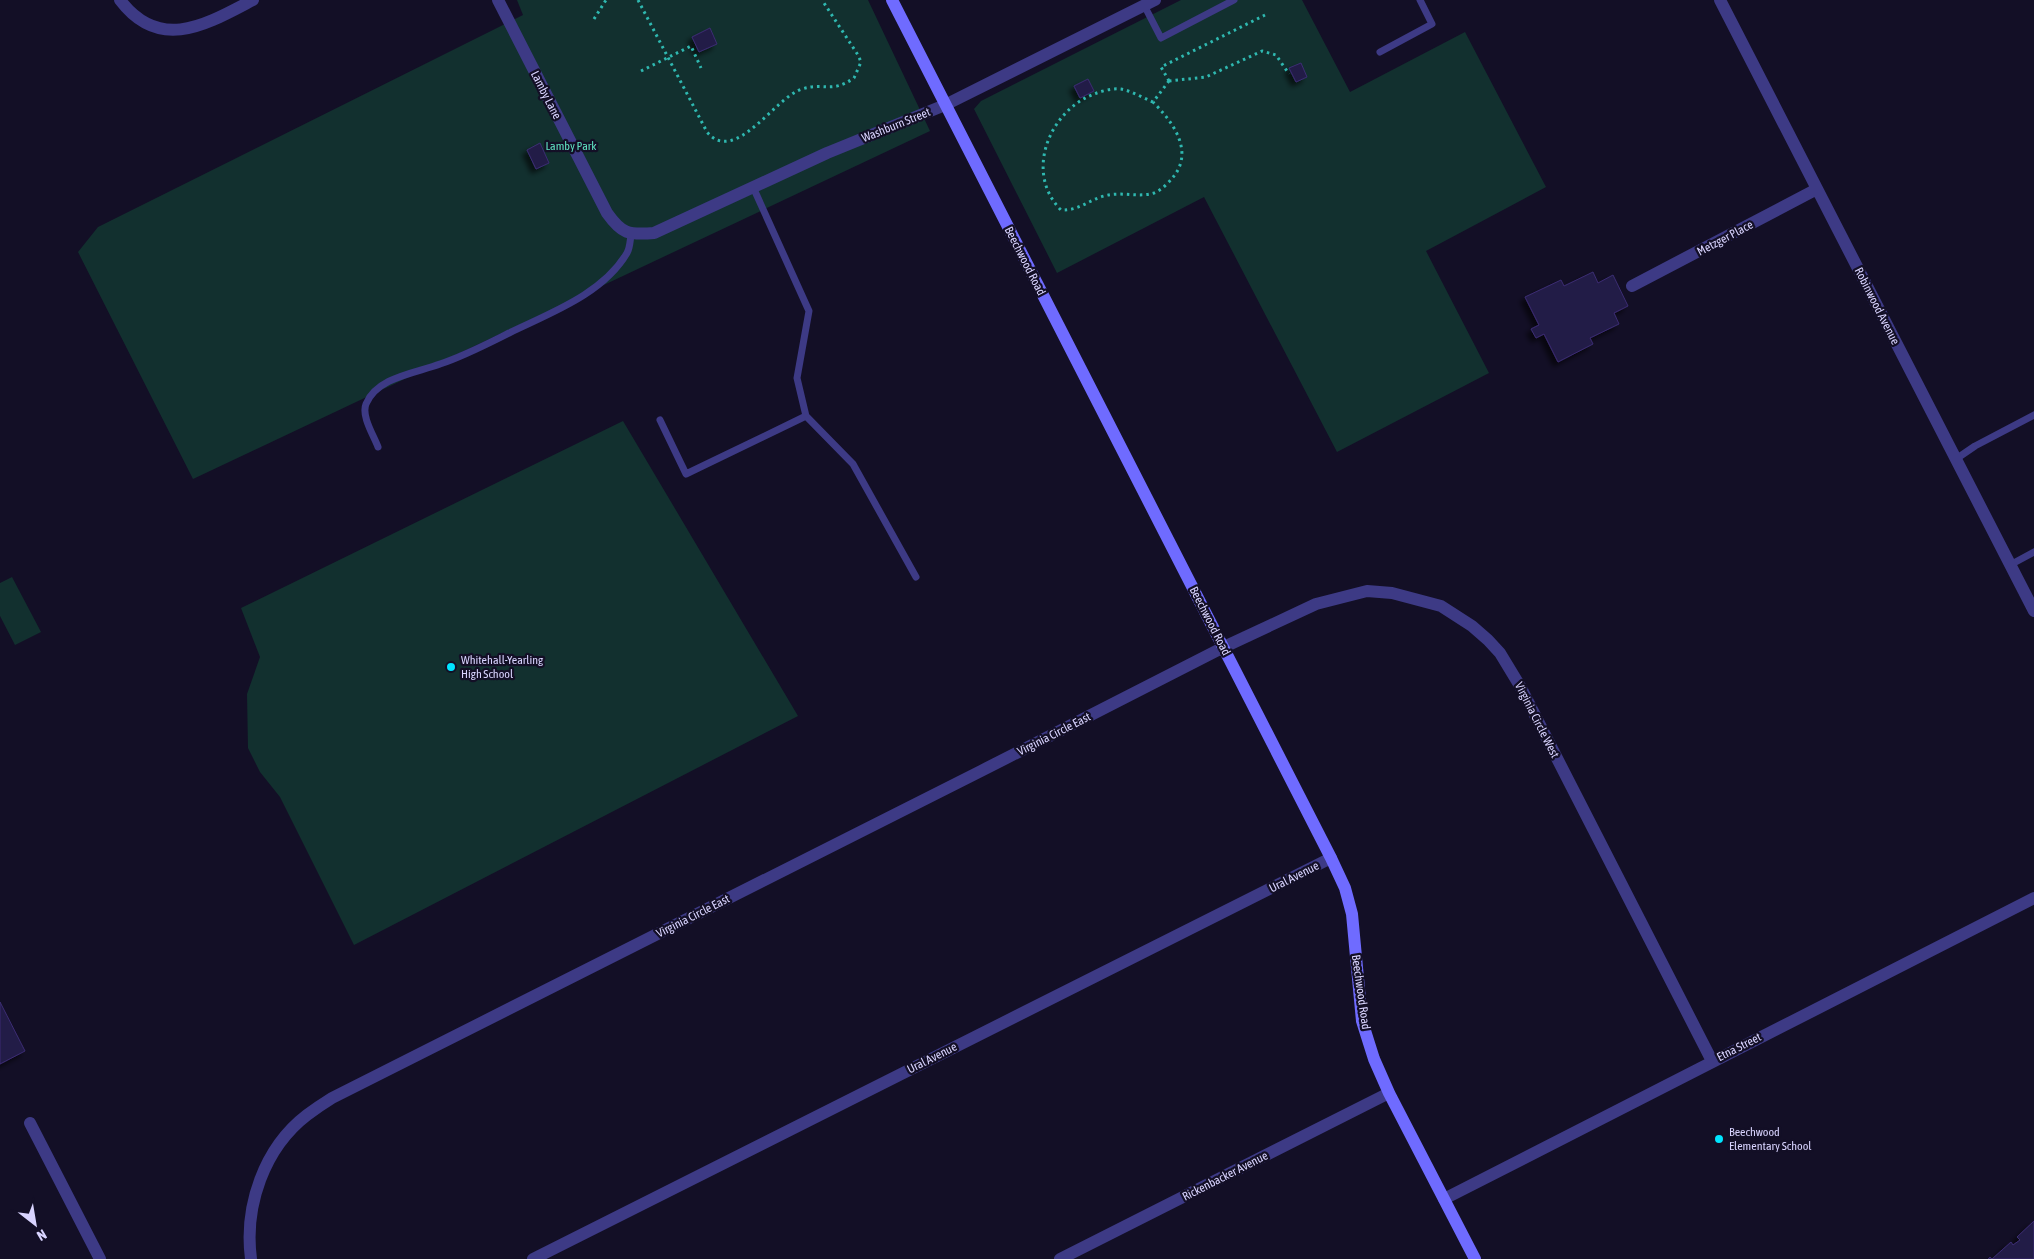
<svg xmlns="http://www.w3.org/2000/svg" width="2034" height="1259" font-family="'Asap Condensed',sans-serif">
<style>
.green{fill:#12302f}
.building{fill:#241b47;stroke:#3b2d73;filter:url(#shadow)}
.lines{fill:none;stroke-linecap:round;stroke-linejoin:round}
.path{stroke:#2fb8b0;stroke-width:3;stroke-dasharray:2.5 4;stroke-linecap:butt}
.lane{stroke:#3d3a85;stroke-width:7}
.street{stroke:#3d3a85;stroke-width:12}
.secondary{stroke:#6f6bff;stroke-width:12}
.poi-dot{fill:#00e5ff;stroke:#130f26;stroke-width:2}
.labels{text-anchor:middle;stroke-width:4.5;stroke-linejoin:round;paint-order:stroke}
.street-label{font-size:12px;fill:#d9d4ff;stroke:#130f26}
.park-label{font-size:12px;fill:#5fe0c0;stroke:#130f26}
.poi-label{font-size:12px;fill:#d9d4ff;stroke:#130f26;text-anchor:start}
</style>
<defs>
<filter id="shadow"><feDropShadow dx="-4.5" dy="4.5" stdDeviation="2.5" flood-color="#0009"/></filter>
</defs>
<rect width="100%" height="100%" fill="#130f26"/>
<path class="green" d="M 517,0 L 868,0 L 930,131 L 193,479 L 78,252 L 98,227 L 523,15 Z
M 1181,0 L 1302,0 L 1350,92 L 1465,32 L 1546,187 L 1426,251 L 1489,373 L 1337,452 L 1204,197 L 1057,273 L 974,109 L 981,101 Z
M 623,421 L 798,716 L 354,945 L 280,797 L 260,772 L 248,748 L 247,694 L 260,657 L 241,608 Z
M 12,577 L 41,632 L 15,645 L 0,616 L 0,583 Z"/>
<path class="building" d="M 710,28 L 717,44 L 699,52 L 692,37 Z
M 1301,63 L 1307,77 L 1296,82 L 1289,68 Z
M 1088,79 L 1094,91 L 1080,98 L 1074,86 Z
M 540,143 L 549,163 L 536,169 L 527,150 Z
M 1593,272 L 1598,283 L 1613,275 L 1628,306 L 1614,313 L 1619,324 L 1590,338 L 1593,344 L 1558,362 L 1544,334 L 1536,338 L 1531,329 L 1539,325 L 1525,297 L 1561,280 L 1564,286 Z
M 0,1002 L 25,1051 L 0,1064 Z
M 2034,1221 L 2034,1259 L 1988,1259 L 1990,1257 L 1992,1259 L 2011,1242 L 2013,1245 L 2020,1240 L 2017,1237 Z"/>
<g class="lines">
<path class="path" d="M 638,0 L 707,132 C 735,166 775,97 802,89 C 824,82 831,94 854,78 L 861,62 L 858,55 L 822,0
M 594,19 L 606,0
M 641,71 L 691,46 L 701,68
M 1169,81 L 1206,77 L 1262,51 L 1276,55 L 1289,74
M 1169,81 L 1161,67 L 1265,15
M 1153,102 C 1143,98 1132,91 1121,89 C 1112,88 1102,91 1094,94 C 1049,111 1024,173 1061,210 C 1078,211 1089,200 1104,196 C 1121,191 1138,198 1154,193 C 1162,190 1169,182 1174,176 C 1194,150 1172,121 1153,102 L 1169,81"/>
<path class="lane" d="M 1144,5 L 1161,38 L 1234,0
M 1380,52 L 1432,24 L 1420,0
M 753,187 L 809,311 L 797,378 L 806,416 L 853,464 L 916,577
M 660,420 L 686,474 L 806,416
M 378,447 C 374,436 361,416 366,404 C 377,377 416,373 440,364 C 464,356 487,344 509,333 C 550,313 603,294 627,253 C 630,248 630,241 631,235
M 1956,459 L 1975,446 L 2034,415
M 2010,565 L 2034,552"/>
<path class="street" d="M 120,0 C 160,53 207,24 253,0
M 498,0 L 607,213 C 622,234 628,235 654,233 L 827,153 L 945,105 L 1155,0
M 1720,0 L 2034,611
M 1632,286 L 1817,189
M 30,1123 L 100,1259
M 1444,1199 L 2034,898
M 251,1259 C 244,1206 264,1148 307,1115 C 315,1109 324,1103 332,1098 L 981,771 L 1224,647 L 1316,604 L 1367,591 L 1392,593 L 1441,606 L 1472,626 L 1488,640 L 1500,653 L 1520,686 L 1712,1061
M 533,1259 L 1331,858
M 1060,1259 L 1389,1093"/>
<path class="secondary" d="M 892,0 L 1331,858 L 1345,888 L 1352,914 L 1362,1021 L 1374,1059 L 1389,1093 L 1475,1259"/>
</g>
<g class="poi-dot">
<circle cx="451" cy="667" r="5"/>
<circle cx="1719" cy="1139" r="5"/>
</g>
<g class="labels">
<g class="street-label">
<text transform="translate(546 95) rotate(63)" y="4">Lamby Lane</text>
<text transform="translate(896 125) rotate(-22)" y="4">Washburn Street</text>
<text transform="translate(1725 238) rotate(-28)" y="4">Metzger Place</text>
<text transform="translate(1025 261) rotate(63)" y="4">Beechwood Road</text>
<text transform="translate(1877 306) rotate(63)" y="4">Robinwood Avenue</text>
<text transform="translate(1210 621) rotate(63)" y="4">Beechwood Road</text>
<text transform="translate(1537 720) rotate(63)" y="4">Virginia Circle West</text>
<text transform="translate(1054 734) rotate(-27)" y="4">Virginia Circle East</text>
<text transform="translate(1294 877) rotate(-27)" y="4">Ural Avenue</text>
<text transform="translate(693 916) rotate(-27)" y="4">Virginia Circle East</text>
<text transform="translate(1361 992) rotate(82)" y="4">Beechwood Road</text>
<text transform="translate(1739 1047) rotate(-27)" y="4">Etna Street</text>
<text transform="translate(932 1058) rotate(-27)" y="4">Ural Avenue</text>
<text transform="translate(1225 1176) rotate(-27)" y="4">Rickenbacker Avenue</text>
</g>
<g class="park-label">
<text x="571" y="150">Lamby Park</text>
</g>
<g class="poi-label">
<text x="461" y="664">Whitehall-Yearling<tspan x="461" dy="14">High School</tspan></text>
<text x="1729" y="1136">Beechwood<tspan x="1729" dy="14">Elementary School</tspan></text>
</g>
</g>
<g transform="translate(35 1224) rotate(149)" stroke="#130f26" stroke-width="4" paint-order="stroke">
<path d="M0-4L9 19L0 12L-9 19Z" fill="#d9d4ff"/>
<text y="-8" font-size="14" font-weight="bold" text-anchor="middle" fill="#d9d4ff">N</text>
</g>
</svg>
